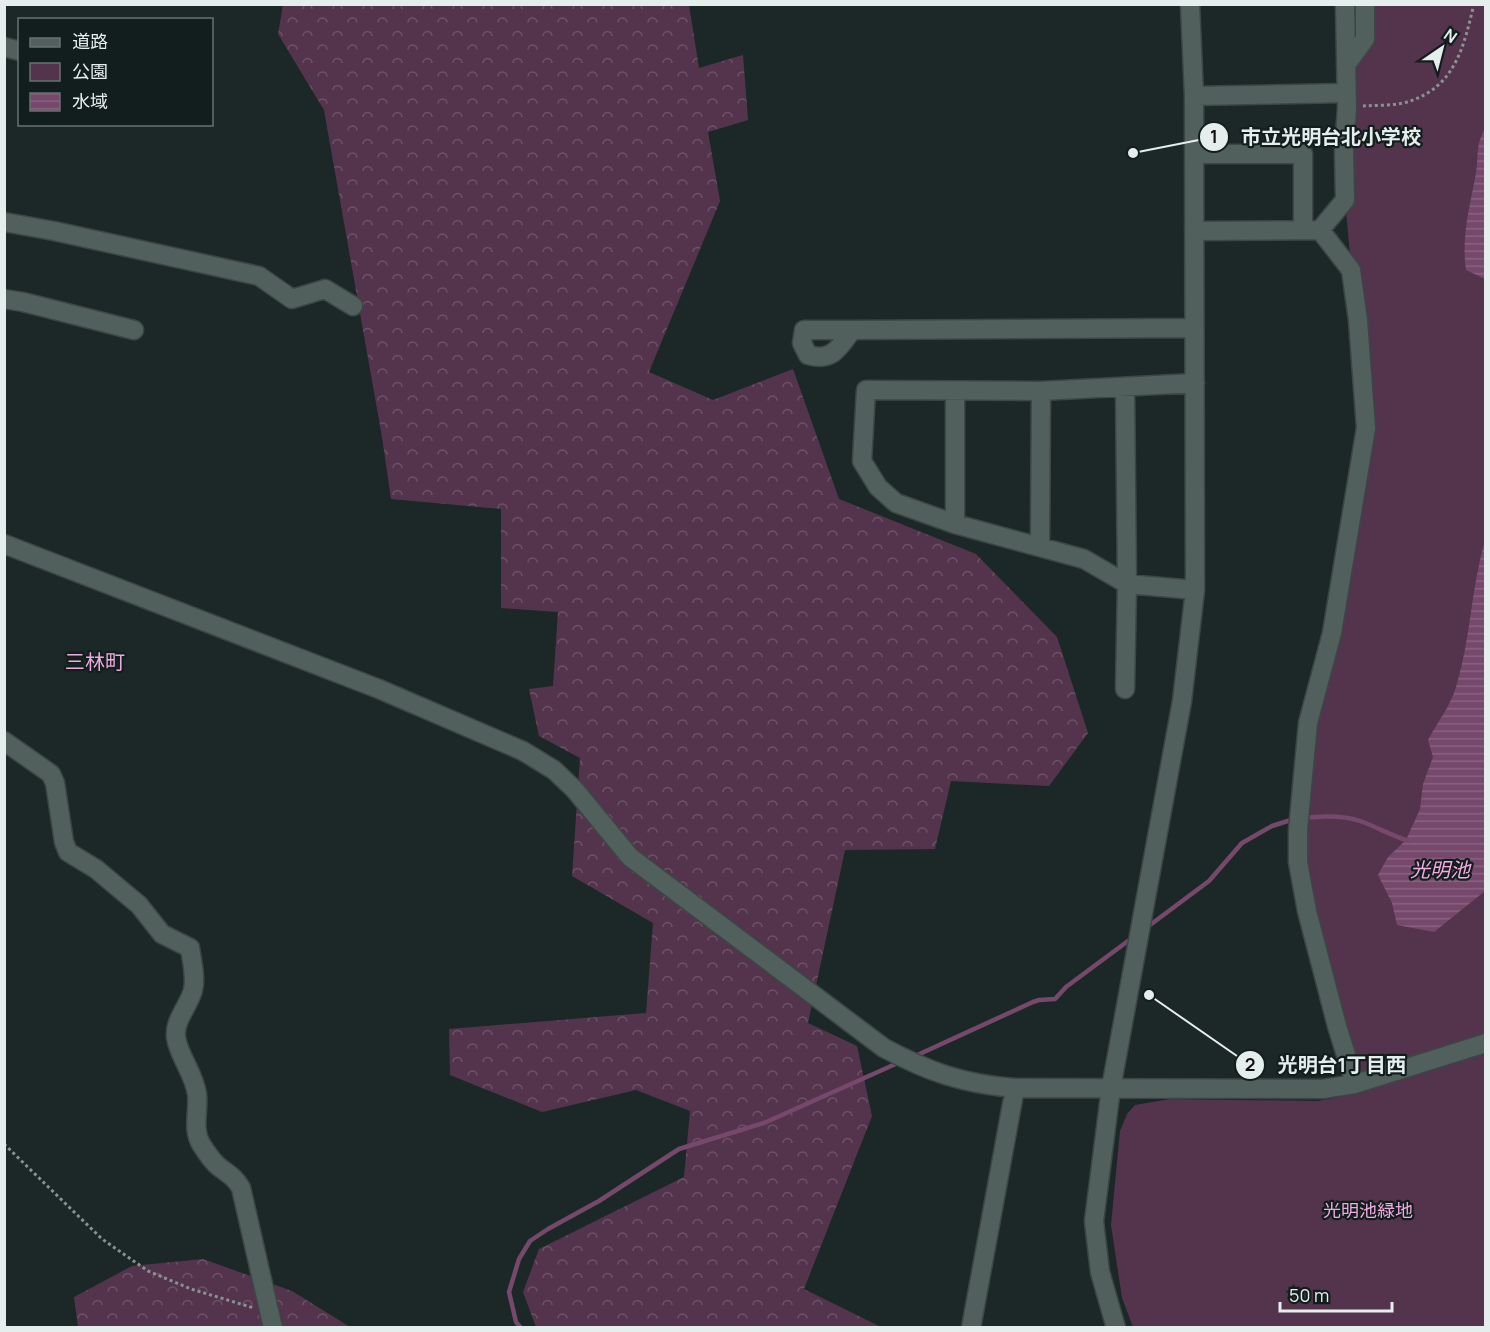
<svg xmlns="http://www.w3.org/2000/svg" width="1490" height="1332" font-family="Manrope,'Noto Sans JP',sans-serif">
<style>
.forest{fill:url(#forest-crowns)}
.park{fill:#54344d}
.water{fill:url(#water-rules)}
.lines{fill:none;stroke-linecap:round;stroke-linejoin:round}
.stream{stroke:#76486c;stroke-width:4.5}
.minor-casing{stroke:#3c4645;stroke-width:21}
.path{stroke:#889291;stroke-width:3;stroke-dasharray:3 3;stroke-linecap:butt}
.minor{stroke:#515f5d;stroke-width:18}
.labels{text-anchor:middle;stroke-width:4.5;stroke-linejoin:round;paint-order:stroke}
.park-label{font-size:18px;fill:#f1a9e2;stroke:#121e1d}
.neighbourhood-label{font-size:20px;fill:#ecabdd;stroke:#121e1d}
.water-label{font-size:20px;font-style:italic;fill:#f4abe4;stroke:#121e1d}
.leader{fill:none;stroke:#e6eeed;stroke-width:2}
.callout-dot{fill:#e6eeed;stroke:#121e1d;stroke-width:2}
.mark-label{font-size:18px;text-anchor:middle;font-weight:bold;fill:#111}
.callout-label{font-size:20px;text-anchor:middle;font-weight:bold;fill:#e6eeed;stroke:#121e1d;stroke-width:4.5;stroke-linejoin:round;paint-order:stroke}
</style>
<defs>
<pattern id="forest-crowns" width="20" height="18" patternUnits="userSpaceOnUse" patternTransform="scale(1.5)"><rect width="20" height="18" fill="#54344d"/><path d="M2 6a3 3 0 1 1 6 0M12 15a3 3 0 1 1 6 0" fill="none" stroke="#6d5267"/></pattern>
<pattern id="water-rules" width="6" height="5" patternUnits="userSpaceOnUse" patternTransform="scale(1.5)"><rect width="6" height="5" fill="#76486c"/><path d="M0 2.5h6" fill="none" stroke="#8a6381"/></pattern>
</defs>
<rect width="100%" height="100%" fill="#1c2827"/>
<path class="forest" d="M 283,5 L 689,5 L 699,68 L 743,55 L 748,120 L 708,132 L 720,201 L 649,372 L 713,400 L 793,369 L 839,499 L 976,554 L 1057,637 L 1088,733 L 1049,786 L 951,781 L 935,849 L 845,850 L 808,1023 L 857,1046 L 872,1116 L 804,1289 L 881,1327 L 536,1327 L 523,1292 L 539,1249 L 684,1177 L 690,1111 L 636,1090 L 542,1112 L 450,1075 L 449,1029 L 646,1013 L 653,923 L 572,876 L 580,758 L 539,736 L 529,689 L 553,686 L 558,612 L 501,608 L 501,509 L 391,499 L 382,437 L 324,110 L 278,34 Z
M 203,1259 L 292,1291 L 350,1327 L 78,1327 L 74,1297 L 132,1266 Z"/>
<path class="park" d="M 1345,5 L 1485,5 L 1485,1327 L 1133,1327 L 1122,1298 L 1111,1225 L 1120,1131 L 1127,1114 L 1135,1105 L 1170,1099 L 1318,1101 L 1359,1093 L 1337,1026 L 1298,830 L 1366,428 L 1345,200 Z"/>
<path class="water" d="M 1485,129 L 1485,279 L 1466,270 C 1461,237 1470,206 1476,173 C 1479,155 1475,146 1485,129 Z
M 1485,541 L 1485,891 L 1434,932 L 1397,925 L 1392,903 L 1378,875 L 1388,857 L 1406,840 L 1420,809 L 1423,784 L 1433,757 L 1428,740 C 1437,723 1451,705 1456,687 C 1471,638 1471,588 1485,541 Z"/>
<g class="lines">
<path class="stream" d="M 1302,818 C 1320,816 1343,815 1360,821 C 1377,827 1392,836 1409,841
M 1146,928 L 1209,881 L 1242,843 L 1272,826 L 1294,819
M 913,1057 L 1033,1002 L 1039,1000 L 1055,999 L 1066,987 L 1132,938
M 521,1328 L 516,1322 L 509,1292 L 519,1259 L 530,1241 L 548,1229 L 599,1201 L 679,1149 L 764,1123 L 900,1062"/>
<defs>
<path id="minor" d="M 4,47 L 20,51
M 1346,65 L 1365,39 L 1365,4
M 1194,96 L 1345,93
M 1194,154 L 1303,154 L 1303,230
M 4,222 L 54,231 L 259,276 L 292,299 L 325,289 L 353,306
M 1320,230 L 1351,270 L 1358,320 L 1366,428 L 1332,633 L 1308,723 L 1298,830 L 1298,862 L 1307,911 L 1337,1026 L 1355,1084
M 1194,231 L 1320,230 L 1345,200 L 1344,149 L 1347,108 L 1345,4
M 4,299 L 23,302 L 134,330
M 852,330 L 804,330 L 802,343 L 808,355 C 832,362 839,348 852,330 L 1194,328
M 1195,383 L 1041,391 L 866,390 L 862,461 L 878,487 L 896,503 L 955,524 L 1084,559 L 1127,584 L 1195,590
M 955,391 L 955,524
M 4,544 L 379,689 L 523,751 L 554,770 L 575,790 L 630,857 L 884,1048 C 929,1072 963,1084 1015,1088 L 1323,1089 L 1355,1084 L 1486,1043
M 1040,546 L 1041,391
M 1125,689 L 1127,584 L 1125,387
M 4,741 L 51,774 L 55,783 L 64,842 L 68,852 L 96,869 L 139,905 L 162,934 L 190,948 C 192,962 196,977 193,990 C 189,1006 174,1020 176,1037 C 178,1055 194,1073 197,1094 C 199,1110 192,1129 201,1144 C 206,1152 211,1160 218,1166 C 228,1174 235,1177 241,1188 L 273,1328
M 971,1328 L 1015,1088
M 1116,1328 L 1100,1272 L 1094,1221 L 1111,1088 L 1182,701 L 1195,590 L 1194,96 L 1190,4"/>
</defs>
<use href="#minor" class="minor-casing"/>
<path class="path" d="M 1363,106 C 1378,105 1396,106 1410,101 C 1456,86 1464,45 1474,4
M 4,1144 L 102,1239 L 148,1271 L 191,1289 L 254,1308"/>
<use href="#minor" class="minor"/>
</g>
<g class="labels">
<g class="park-label">
<text x="1368" y="1217">光明池緑地</text>
</g>
<g class="neighbourhood-label">
<text x="95" y="669">三林町</text>
</g>
<g class="water-label">
<text x="1440" y="877">光明池</text>
</g>
</g>
<path class="leader" d="M1133 153L1214 137M1149 995L1250 1065"/>
<g class="callout-dot">
<circle cx="1133" cy="153" r="6"/>
<circle cx="1149" cy="995" r="6"/>
<circle cx="1214" cy="137" r="15"/>
<circle cx="1250" cy="1065" r="15"/>
</g>
<g class="mark-label">
<text x="1214" y="143">1</text>
<text x="1250" y="1071">2</text>
</g>
<g class="callout-label">
<text x="1331" y="144">市立光明台北小学校</text>
<text x="1342" y="1072">光明台1丁目西</text>
</g>
<rect width="1490" height="1332" fill="none" stroke="#e6eeed" stroke-width="12"/>
<rect x="18" y="18" width="195" height="108" fill="#121e1d" stroke="#677170" stroke-width="1.5"/>
<rect x="30" y="38" width="30" height="9" fill="#515f5d" stroke="#677170" stroke-width="1.5"/>
<text x="72" y="48" font-size="18" fill="#e6eeed">道路</text>
<rect x="30" y="63" width="30" height="18" fill="#54344d" stroke="#677170" stroke-width="1.5"/>
<text x="72" y="78" font-size="18" fill="#e6eeed">公園</text>
<rect x="30" y="93" width="30" height="18" fill="url(#water-rules)" stroke="#677170" stroke-width="1.5"/>
<text x="72" y="108" font-size="18" fill="#e6eeed">水域</text>
<g transform="translate(1442 48) rotate(35)" stroke="#121e1d" stroke-width="4.5" paint-order="stroke">
<path d="M0-4.5L10 22L0 15L-10 22Z" fill="#e6eeed"/>
<text y="-9" font-size="16" font-weight="bold" text-anchor="middle" fill="#e6eeed">N</text>
</g>
<path d="M1280 1302v9h112v-9" fill="none" stroke="#e6eeed" stroke-width="3"/>
<text x="1289" y="1302" font-size="18" fill="#e6eeed" stroke="#121e1d" stroke-width="4.5" paint-order="stroke">50 m</text>
</svg>
